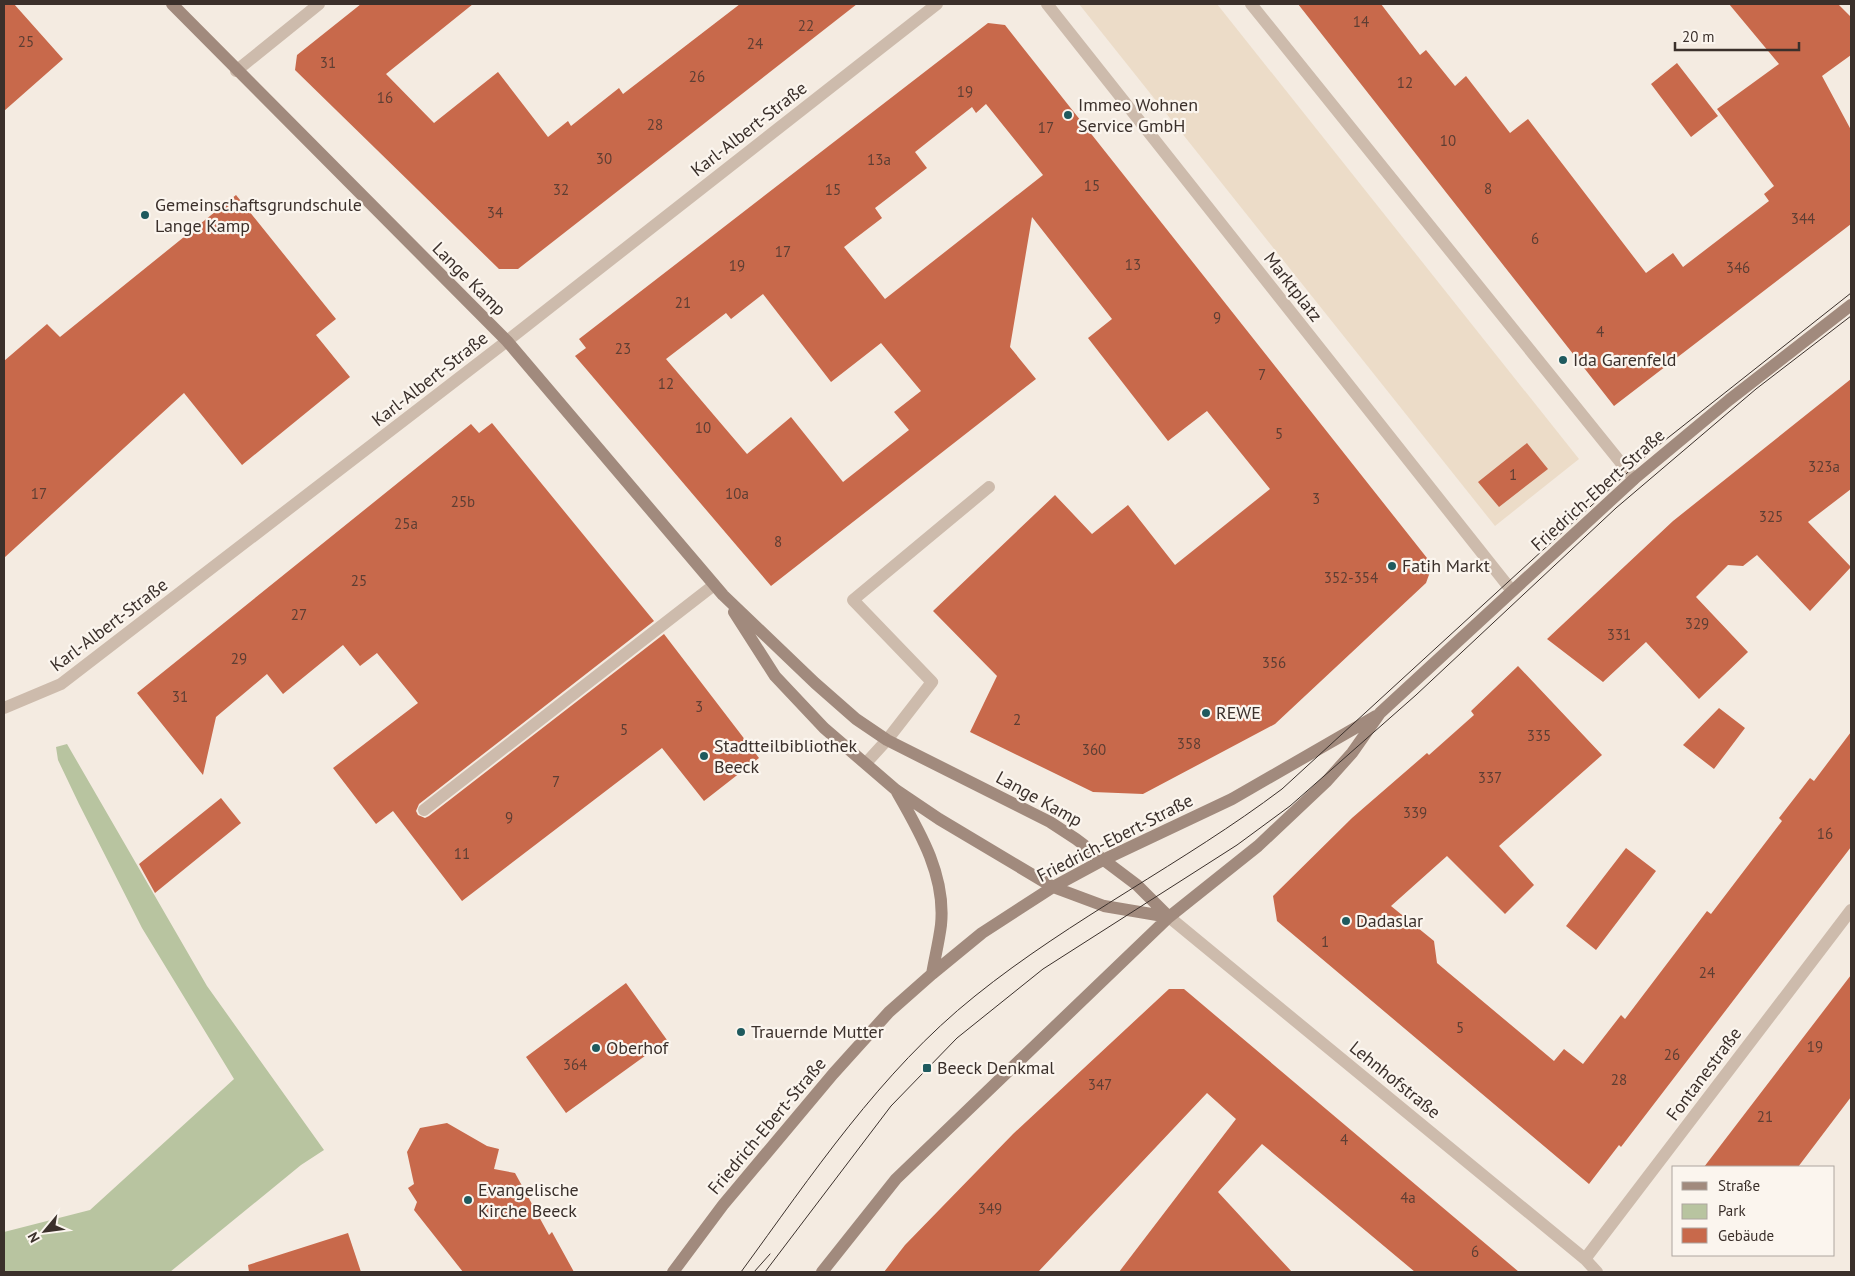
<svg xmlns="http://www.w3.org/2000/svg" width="1855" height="1276" font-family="'PT Sans',sans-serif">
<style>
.green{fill:#b8c4a0}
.plaza{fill:#ecdcc8}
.building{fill:#c8694b;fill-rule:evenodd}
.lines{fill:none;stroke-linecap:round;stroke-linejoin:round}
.lane{stroke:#cdbbac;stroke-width:12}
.street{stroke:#cdbbac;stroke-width:12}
.secondary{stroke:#a18a7d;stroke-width:12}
.tram{stroke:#3b302b;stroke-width:1}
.poi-dot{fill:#1f5a5e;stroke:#fbf5ee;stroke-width:2}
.labels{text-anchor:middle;stroke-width:4.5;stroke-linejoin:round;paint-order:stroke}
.number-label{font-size:15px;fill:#5e3e33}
.poi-label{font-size:18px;fill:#3b302b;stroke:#fbf5ee;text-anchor:start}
.street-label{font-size:18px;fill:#3b302b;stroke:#fbf5ee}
</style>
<rect width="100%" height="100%" fill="#f4ebe1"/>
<path class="green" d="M 67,744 L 207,986 L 324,1150 L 301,1165 L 170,1272 L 4,1272 L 4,1232 L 90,1210 L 234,1079 L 142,928 L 79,804 L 58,760 L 56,747 Z"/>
<path class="plaza" d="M 1079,4 L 1217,4 L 1579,459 L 1495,526 Z"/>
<path class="building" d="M 4,4 L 14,4 L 63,59 L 4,111 Z
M 361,4 L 473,4 L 386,74 L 434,123 L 498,72 L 548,137 L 568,121 L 571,126 L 619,88 L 623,94 L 740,4 L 857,4 L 518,269 L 499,269 L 295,70 L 297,55 Z
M 1298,4 L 1381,4 L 1420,55 L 1426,50 L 1455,86 L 1466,76 L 1510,133 L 1528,119 L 1646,273 L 1673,253 L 1683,267 L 1769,201 L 1764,194 L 1774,186 L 1717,109 L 1779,64 L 1729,4 L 1838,4 L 1851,17 L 1851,55 L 1822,76 L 1851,130 L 1851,224 L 1614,406 Z
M 988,23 L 1005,25 L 1427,558 L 1430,572 L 1426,583 L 1275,724 L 1143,794 L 1093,792 L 970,732 L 997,676 L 933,611 L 1055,495 L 1092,534 L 1128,505 L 1175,565 L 1270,489 L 1207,411 L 1168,441 L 1088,338 L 1112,319 L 1032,217 L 1010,347 L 1036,379 L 771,586 L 575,356 L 586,348 L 579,339 ZM 986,104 L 1043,175 L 885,299 L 844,247 L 882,218 L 875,208 L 927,168 L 915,152 L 972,107 L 976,113 ZM 763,294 L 831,382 L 881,343 L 921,391 L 894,412 L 909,430 L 843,482 L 791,417 L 747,454 L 666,359 L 726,313 L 731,319 Z
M 1677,63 L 1718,116 L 1691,137 L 1651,84 Z
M 236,195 L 336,319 L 316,335 L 350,377 L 242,465 L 184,393 L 4,558 L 4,361 L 47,324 L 60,337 Z
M 1851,379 L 1851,489 L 1808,522 L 1851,567 L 1810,611 L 1757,555 L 1743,566 L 1728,565 L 1696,597 L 1748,652 L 1699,699 L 1646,642 L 1603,682 L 1547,639 L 1673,521 Z
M 492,423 L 654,621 L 419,804 L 416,811 L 418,815 L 425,818 L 429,816 L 664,634 L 759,758 L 704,801 L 662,748 L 462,901 L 393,811 L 376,824 L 333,768 L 418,703 L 377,653 L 360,666 L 343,645 L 283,694 L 267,674 L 216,717 L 203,775 L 137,693 L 471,424 L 479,433 Z
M 1527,443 L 1548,469 L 1499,507 L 1478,482 Z
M 1518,666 L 1602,755 L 1499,846 L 1534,885 L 1505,914 L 1447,856 L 1391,906 L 1434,941 L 1437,963 L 1554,1061 L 1564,1049 L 1583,1064 L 1621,1015 L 1625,1019 L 1707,911 L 1711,914 L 1782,821 L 1779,818 L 1810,778 L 1814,781 L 1851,732 L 1851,847 L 1621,1147 L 1619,1145 L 1589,1184 L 1277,921 L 1273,896 L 1352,818 L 1427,753 L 1429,755 L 1474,715 L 1471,711 Z
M 1719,708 L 1745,728 L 1714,769 L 1683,745 Z
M 221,798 L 241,823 L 155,893 L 139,864 Z
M 1626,848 L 1656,871 L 1596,950 L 1566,926 Z
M 1851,975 L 1851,1097 L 1798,1167 L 1704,1167 Z
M 626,983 L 667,1040 L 566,1113 L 526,1057 Z
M 1169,989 L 1184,989 L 1519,1272 L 1415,1272 L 1262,1144 L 1218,1192 L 1292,1272 L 1119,1272 L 1236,1119 L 1207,1093 L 1038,1272 L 884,1272 L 905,1245 L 1013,1134 Z
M 447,1123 L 487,1146 L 499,1149 L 494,1169 L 515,1173 L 549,1235 L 552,1232 L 574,1272 L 463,1272 L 414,1210 L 417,1202 L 408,1188 L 414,1184 L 407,1152 L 420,1128 Z
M 348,1233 L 361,1272 L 249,1272 L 248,1265 Z"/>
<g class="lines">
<path class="lane" d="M 866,763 L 887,740 L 932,682 L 853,600 L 989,487
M 424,810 L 714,585"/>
<path class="street" d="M 1047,4 L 1512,591
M 1251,4 L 1634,479
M 236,71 L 319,4
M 4,708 L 61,684 L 507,341 L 937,4
M 1169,917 L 1585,1259 L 1597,1272
M 1585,1259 L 1851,910"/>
<path class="secondary" d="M 172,4 L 507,341 L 723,595 L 815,683 L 856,719 L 887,740 L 1050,822 L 1076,839 L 1137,885 L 1169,917
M 734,612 L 775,676 L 824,728 L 896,790 L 939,819 L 1053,887 L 1104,906 L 1169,917
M 897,792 C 920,832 946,876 941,925 C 939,941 935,957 932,974
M 673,1272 L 723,1205 L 833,1074 L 889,1012 L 932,974 L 982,933 L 1053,887 L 1103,860 L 1232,799 L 1376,716
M 822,1272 L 896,1179 L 1169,917 L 1258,846 L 1326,782 L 1352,753 L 1380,713 L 1634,479 L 1729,400 L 1851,305"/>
<path class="tram" d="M 741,1272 C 812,1175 880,1072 975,996 C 1072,918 1184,863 1282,789 L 1650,452 L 1851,293
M 754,1272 L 770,1254
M 765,1272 L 891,1106 L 957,1038 L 1043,969 L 1237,845 L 1290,806 L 1416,695 L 1616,508 L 1756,389 L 1851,316"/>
</g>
<g class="poi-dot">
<circle cx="1068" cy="115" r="5"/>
<circle cx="145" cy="215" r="5"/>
<circle cx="1563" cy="360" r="5"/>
<circle cx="1392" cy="566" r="5"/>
<circle cx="1206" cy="713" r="5"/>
<circle cx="704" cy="756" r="5"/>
<circle cx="1346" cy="921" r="5"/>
<circle cx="741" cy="1032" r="5"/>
<circle cx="596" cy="1048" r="5"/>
<rect x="922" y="1063" width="10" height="10" rx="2.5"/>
<circle cx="468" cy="1200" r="5"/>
</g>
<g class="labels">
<g class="number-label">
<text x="1361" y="27">14</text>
<text x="806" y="31">22</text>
<text x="26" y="47">25</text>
<text x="755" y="49">24</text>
<text x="328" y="68">31</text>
<text x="697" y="82">26</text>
<text x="1405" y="88">12</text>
<text x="965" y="97">19</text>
<text x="385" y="103">16</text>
<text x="655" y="130">28</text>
<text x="1046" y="133">17</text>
<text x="1448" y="146">10</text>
<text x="604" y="164">30</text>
<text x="879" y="165">13a</text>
<text x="1092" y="191">15</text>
<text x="1488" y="194">8</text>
<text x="561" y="195">32</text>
<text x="833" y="195">15</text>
<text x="495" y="218">34</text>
<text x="1803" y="224">344</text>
<text x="1535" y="244">6</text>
<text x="783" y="257">17</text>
<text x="1133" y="270">13</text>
<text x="737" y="271">19</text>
<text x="1738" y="273">346</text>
<text x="683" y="308">21</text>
<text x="1217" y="323">9</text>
<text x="1600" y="337">4</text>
<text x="623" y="354">23</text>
<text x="1262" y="380">7</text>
<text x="666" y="389">12</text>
<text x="703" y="433">10</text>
<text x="1279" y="439">5</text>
<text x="1824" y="472">323a</text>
<text x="1513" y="480">1</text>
<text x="39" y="499">17</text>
<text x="737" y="499">10a</text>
<text x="1316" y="504">3</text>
<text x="463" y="507">25b</text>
<text x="1771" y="522">325</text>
<text x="406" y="529">25a</text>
<text x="778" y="547">8</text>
<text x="1351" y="583">352-354</text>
<text x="359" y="586">25</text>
<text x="299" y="620">27</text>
<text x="1697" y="629">329</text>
<text x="1619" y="640">331</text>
<text x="239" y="664">29</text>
<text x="1274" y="668">356</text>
<text x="180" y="702">31</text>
<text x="699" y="712">3</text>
<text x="1017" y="725">2</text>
<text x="624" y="735">5</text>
<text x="1539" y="741">335</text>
<text x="1189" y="749">358</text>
<text x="1094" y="755">360</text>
<text x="1490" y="783">337</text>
<text x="556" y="787">7</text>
<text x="1415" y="818">339</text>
<text x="509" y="823">9</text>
<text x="1825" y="839">16</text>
<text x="462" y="859">11</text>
<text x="1325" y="947">1</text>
<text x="1707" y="978">24</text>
<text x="1460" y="1033">5</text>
<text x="1815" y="1052">19</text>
<text x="1672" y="1060">26</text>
<text x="575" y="1070">364</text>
<text x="1619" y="1085">28</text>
<text x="1100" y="1090">347</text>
<text x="1765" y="1122">21</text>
<text x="1344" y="1145">4</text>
<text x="1408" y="1203">4a</text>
<text x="990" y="1214">349</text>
<text x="1475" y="1257">6</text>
</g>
<g class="poi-label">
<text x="1078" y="111">Immeo Wohnen<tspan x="1078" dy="21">Service GmbH</tspan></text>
<text x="155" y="211">Gemeinschaftsgrundschule<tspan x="155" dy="21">Lange Kamp</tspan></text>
<text x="1573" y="366">Ida Garenfeld</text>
<text x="1402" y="572">Fatih Markt</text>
<text x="1216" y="719">REWE</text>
<text x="714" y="752">Stadtteilbibliothek<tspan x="714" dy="21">Beeck</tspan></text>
<text x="1356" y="927">Dadaslar</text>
<text x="751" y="1038">Trauernde Mutter</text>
<text x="606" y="1054">Oberhof</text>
<text x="937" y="1074">Beeck Denkmal</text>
<text x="478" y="1196">Evangelische<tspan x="478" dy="21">Kirche Beeck</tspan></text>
</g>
<g class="street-label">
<text transform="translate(749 129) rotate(-38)" y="6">Karl-Albert-Straße</text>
<text transform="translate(469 279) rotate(45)" y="6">Lange Kamp</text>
<text transform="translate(1293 287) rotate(52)" y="6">Marktplatz</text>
<text transform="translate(430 379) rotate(-38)" y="6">Karl-Albert-Straße</text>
<text transform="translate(1598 490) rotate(-42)" y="6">Friedrich-Ebert-Straße</text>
<text transform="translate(109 625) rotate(-37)" y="6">Karl-Albert-Straße</text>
<text transform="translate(1039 799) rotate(29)" y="6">Lange Kamp</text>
<text transform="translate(1115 838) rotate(-27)" y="6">Friedrich-Ebert-Straße</text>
<text transform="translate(1704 1074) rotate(-53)" y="6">Fontanestraße</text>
<text transform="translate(1395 1080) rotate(39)" y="6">Lehnhofstraße</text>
<text transform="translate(767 1126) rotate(-50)" y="6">Friedrich-Ebert-Straße</text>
</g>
</g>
<rect width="1855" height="1276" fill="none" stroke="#3b302b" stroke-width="10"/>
<rect x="1672" y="1166" width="162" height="90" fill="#fbf5ee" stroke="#aea6a0"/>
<rect x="1682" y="1182" width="25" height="8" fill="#a18a7d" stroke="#aea6a0"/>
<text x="1718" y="1191" font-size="15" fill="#3b302b">Straße</text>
<rect x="1682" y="1204" width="25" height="15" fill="#b8c4a0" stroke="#aea6a0"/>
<text x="1718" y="1216" font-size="15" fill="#3b302b">Park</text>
<rect x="1682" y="1228" width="25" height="15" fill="#c8694b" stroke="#aea6a0"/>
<text x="1718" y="1241" font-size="15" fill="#3b302b">Gebäude</text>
<g transform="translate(45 1231) rotate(241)" stroke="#fbf5ee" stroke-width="4" paint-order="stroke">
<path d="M0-4L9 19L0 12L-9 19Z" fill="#3b302b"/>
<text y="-8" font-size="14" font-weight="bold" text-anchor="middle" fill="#3b302b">N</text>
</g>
<path d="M1675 42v8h124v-8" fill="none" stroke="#3b302b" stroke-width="2.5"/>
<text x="1682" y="42" font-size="15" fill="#3b302b" stroke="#fbf5ee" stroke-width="4" paint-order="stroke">20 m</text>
</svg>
